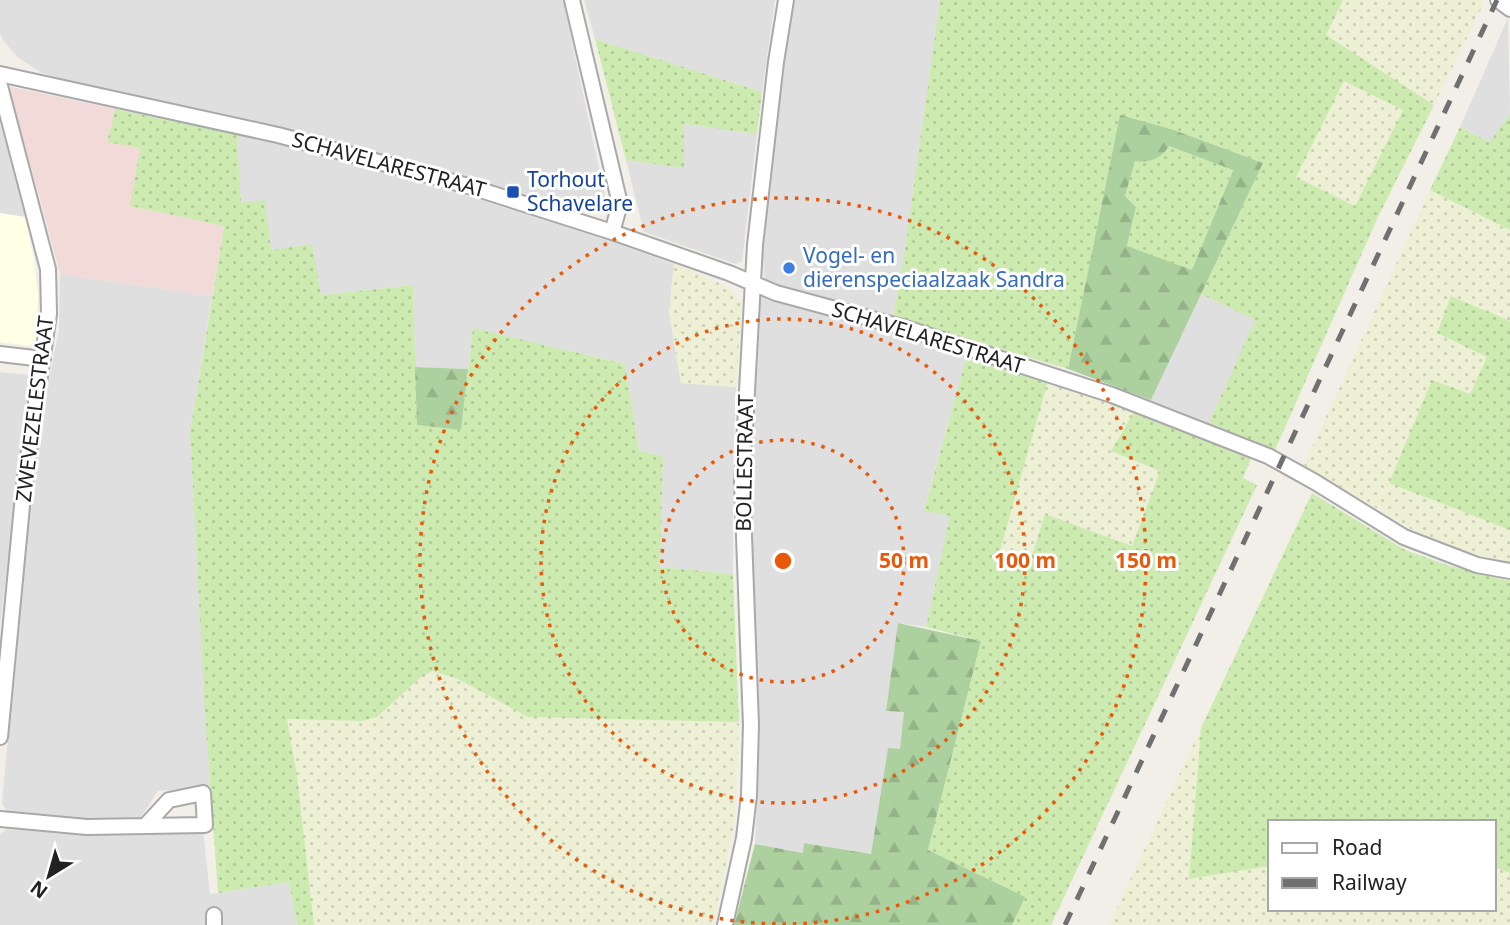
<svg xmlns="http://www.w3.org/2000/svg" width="1510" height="925" font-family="'Noto Sans',sans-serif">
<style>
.residential{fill:#e0dfdf}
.commercial{fill:#f2dad9}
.education{fill:#ffffe5}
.farmland{fill:url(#farmland-dots)}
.grass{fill:url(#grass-dots);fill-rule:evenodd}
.forest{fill:url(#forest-firs);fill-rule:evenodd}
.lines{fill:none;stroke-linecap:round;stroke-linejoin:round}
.street-casing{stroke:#a9a9a9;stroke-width:18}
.street{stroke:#fff;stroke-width:14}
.rail{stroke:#707070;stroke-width:5;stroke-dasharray:14 14;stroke-linecap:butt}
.ring{fill:none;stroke:#e8590c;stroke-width:3.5;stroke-dasharray:3.5 7}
.transit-dot{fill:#1a4fb4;stroke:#fff;stroke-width:2.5}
.shop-dot{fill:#3f7fe0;stroke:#fff;stroke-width:2.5}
.labels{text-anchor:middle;stroke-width:6;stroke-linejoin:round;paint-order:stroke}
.street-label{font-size:21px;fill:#222;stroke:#fff}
.transit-label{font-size:21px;fill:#164399;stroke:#fff;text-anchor:start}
.shop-label{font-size:21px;fill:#366cbe;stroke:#fff;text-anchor:start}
.centre{fill:#e8590c;stroke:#fff;stroke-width:3.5}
.ring-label{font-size:21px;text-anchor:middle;font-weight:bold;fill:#e8590c;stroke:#fff;stroke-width:6;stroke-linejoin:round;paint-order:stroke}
</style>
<defs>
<pattern id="farmland-dots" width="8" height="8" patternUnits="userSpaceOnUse" patternTransform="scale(1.75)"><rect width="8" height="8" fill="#eef0d5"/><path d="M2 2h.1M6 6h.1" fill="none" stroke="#ccceb7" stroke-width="1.8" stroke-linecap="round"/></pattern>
<pattern id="grass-dots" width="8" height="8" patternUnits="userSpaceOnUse" patternTransform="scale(1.75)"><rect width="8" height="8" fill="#cdebb0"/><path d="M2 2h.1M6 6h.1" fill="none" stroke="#b0c997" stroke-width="1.8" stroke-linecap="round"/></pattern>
<pattern id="forest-firs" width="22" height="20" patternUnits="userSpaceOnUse" patternTransform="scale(1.75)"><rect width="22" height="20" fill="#add19e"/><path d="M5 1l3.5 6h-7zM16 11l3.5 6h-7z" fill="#95b388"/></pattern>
</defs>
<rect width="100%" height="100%" fill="#f2efe9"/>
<path class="residential" d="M 0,0 L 563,0 L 607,205 L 599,211 L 580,212 L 273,125 L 76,84 L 42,73 L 17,57 L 3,40 L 0,33 Z
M 584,0 L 775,0 L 762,92 L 595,39 Z
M 793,0 L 940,0 L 903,262 L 893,317 L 768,282 L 764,277 L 762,242 Z
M 1508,18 L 1510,114 L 1491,142 L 1460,127 Z
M 684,124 L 757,134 L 742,261 L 736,264 L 644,232 L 626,160 L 683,167 Z
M 0,125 L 6,144 L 25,217 L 0,213 Z
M 237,135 L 260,138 L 478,199 L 610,241 L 674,264 L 669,312 L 681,383 L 736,387 L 733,466 L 733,574 L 660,567 L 663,456 L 639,451 L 625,364 L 473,329 L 468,369 L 415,367 L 413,285 L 321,295 L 271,250 L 240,203 Z
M 60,274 L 212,296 L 190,433 L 210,786 L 158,791 L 140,818 L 113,821 L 8,812 L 2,803 L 30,501 L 40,422 L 59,330 Z
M 1201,294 L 1256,320 L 1209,423 L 1151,400 Z
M 758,295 L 967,355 L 924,510 L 951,516 L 926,627 L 899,623 L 886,710 L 905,712 L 900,750 L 888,749 L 871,854 L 805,843 L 804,853 L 755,844 L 758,776 L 748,547 L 749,455 Z
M 0,372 L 30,375 L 0,626 Z
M 7,829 L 121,834 L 203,830 L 210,894 L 289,882 L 297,925 L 0,925 L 0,834 Z"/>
<path class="commercial" d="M 7,86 L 115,109 L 107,141 L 140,148 L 131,206 L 224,226 L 212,296 L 60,274 L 38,192 Z"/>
<path class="education" d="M 0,213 L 25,217 L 34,260 L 38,296 L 36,338 L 29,346 L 0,342 Z"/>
<path class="farmland" d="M 1343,0 L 1481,0 L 1484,3 L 1434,105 L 1326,35 Z
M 1344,80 L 1403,110 L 1355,206 L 1296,177 Z
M 1430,190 L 1510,230 L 1510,321 L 1451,296 L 1488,357 L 1470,394 L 1390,483 L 1510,530 L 1510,562 L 1458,550 L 1423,536 L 1304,465 Z
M 674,264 L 727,286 L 742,302 L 736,387 L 681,383 L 669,312 Z
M 1048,381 L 1134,412 L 1111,451 L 1160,471 L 1132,546 L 1045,515 L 1028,568 L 997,560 Z
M 432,671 L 457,679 L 528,717 L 739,722 L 735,820 L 713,925 L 314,925 L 297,776 L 287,719 L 362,721 L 377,717 L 420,678 Z
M 1201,728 L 1190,879 L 1270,866 L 1270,909 L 1494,909 L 1494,867 L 1510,873 L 1510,925 L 1109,925 Z"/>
<path class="grass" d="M 940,0 L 1343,0 L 1326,35 L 1434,105 L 1378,217 L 1275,450 L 1209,423 L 1255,320 L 1201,294 L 1263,163 L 1174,130 L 1120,116 L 1068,369 L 893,317 L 903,262 ZM 1344,81 L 1403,110 L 1355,206 L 1296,177 Z
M 595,39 L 762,92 L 757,134 L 684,124 L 684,168 L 626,160 Z
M 115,109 L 237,135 L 241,203 L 265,200 L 271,250 L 312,244 L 321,295 L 413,285 L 417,425 L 461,430 L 473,328 L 625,364 L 639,451 L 663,456 L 660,567 L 733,574 L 739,722 L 528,717 L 458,679 L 432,671 L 420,678 L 377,717 L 362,721 L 287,719 L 297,776 L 314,925 L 297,925 L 289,882 L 218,893 L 205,714 L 190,433 L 224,226 L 130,206 L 140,148 L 107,142 Z
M 1510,114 L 1510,230 L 1430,190 L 1460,127 L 1490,142 Z
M 1169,146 L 1233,169 L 1192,271 L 1127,247 L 1136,207 L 1125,196 L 1135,160 Z
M 1451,296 L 1510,321 L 1510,530 L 1389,483 L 1432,380 L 1470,394 L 1487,357 L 1437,333 Z
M 967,355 L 1048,381 L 997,561 L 1028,568 L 1045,514 L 1132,546 L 1160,471 L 1111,451 L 1134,412 L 1251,459 L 1243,478 L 1257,485 L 1051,925 L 1012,925 L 1024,897 L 928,850 L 981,641 L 926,627 L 950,516 L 924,511 Z
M 1312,493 L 1405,550 L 1450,566 L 1510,581 L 1510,873 L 1494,867 L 1494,822 L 1270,822 L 1270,866 L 1189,879 L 1201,728 Z"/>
<path class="forest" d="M 1120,115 L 1174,130 L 1263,163 L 1151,400 L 1068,369 ZM 1169,146 L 1233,170 L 1192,270 L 1127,246 L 1136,207 L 1125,196 L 1135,161 C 1149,163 1161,159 1169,146 Z
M 415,367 L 468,369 L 461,430 L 417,425 Z
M 898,623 L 981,641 L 928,850 L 1025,897 L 1012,925 L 734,925 L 755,844 L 803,853 L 804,843 L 871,854 L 888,748 L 900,749 L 904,712 L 886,711 Z"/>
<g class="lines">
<defs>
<path id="street" d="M 572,0 L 620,204 L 612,232
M 1498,0 L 1510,9
M 0,74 L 278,135 L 468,186 L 612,232 L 729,273 L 776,293 L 909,329 L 1112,395 L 1268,456 L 1315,482 L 1404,537 L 1477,565 L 1510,571
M 0,86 L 48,269 L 49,314 L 24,485 L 0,737
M 0,354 L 43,359
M 0,819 L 87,827 L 205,825 L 203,793 L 169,800 L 146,825
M 214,915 L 214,925
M 725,925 L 744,838 L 749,795 L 751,725 L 742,482 L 755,245 L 776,62 L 786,0"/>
</defs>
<use href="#street" class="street-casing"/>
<use href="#street" class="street"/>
<path class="rail" d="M 1065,925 L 1497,0"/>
</g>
<g class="ring">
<circle cx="783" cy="561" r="121"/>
<circle cx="783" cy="561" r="242"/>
<circle cx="783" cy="561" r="363"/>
</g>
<rect class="transit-dot" x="506" y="185" width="14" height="14" rx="3.5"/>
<circle class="shop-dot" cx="789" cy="268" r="7"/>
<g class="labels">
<g class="street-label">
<text transform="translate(389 165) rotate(15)" y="7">SCHAVELARESTRAAT</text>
<text transform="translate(928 338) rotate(17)" y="7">SCHAVELARESTRAAT</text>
<text transform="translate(35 409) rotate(-83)" y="7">ZWEVEZELESTRAAT</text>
<text transform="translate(745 463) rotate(-89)" y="7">BOLLESTRAAT</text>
</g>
<g class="transit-label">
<text x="527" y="187">Torhout<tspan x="527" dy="24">Schavelare</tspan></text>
</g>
<g class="shop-label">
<text x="803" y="263">Vogel- en<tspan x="803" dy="24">dierenspeciaalzaak Sandra</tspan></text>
</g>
</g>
<circle cx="783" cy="561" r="10" class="centre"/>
<g class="ring-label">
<text x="904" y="568">50 m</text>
<text x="1025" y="568">100 m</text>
<text x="1146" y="568">150 m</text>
</g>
<rect x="1268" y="820" width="228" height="91" fill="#ffffff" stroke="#a7a7a7" stroke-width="2"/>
<rect x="1282" y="843" width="35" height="10" fill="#ffffff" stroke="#a7a7a7" stroke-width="2"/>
<text x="1332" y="855" font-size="21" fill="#222222">Road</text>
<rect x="1282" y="878" width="35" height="10" fill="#707070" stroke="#a7a7a7" stroke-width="2"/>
<text x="1332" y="890" font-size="21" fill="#222222">Railway</text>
<g transform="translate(49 876) rotate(217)" stroke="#ffffff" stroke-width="5" paint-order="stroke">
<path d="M0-5L12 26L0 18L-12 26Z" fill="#222222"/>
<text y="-10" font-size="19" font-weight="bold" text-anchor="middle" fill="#222222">N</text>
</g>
</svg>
